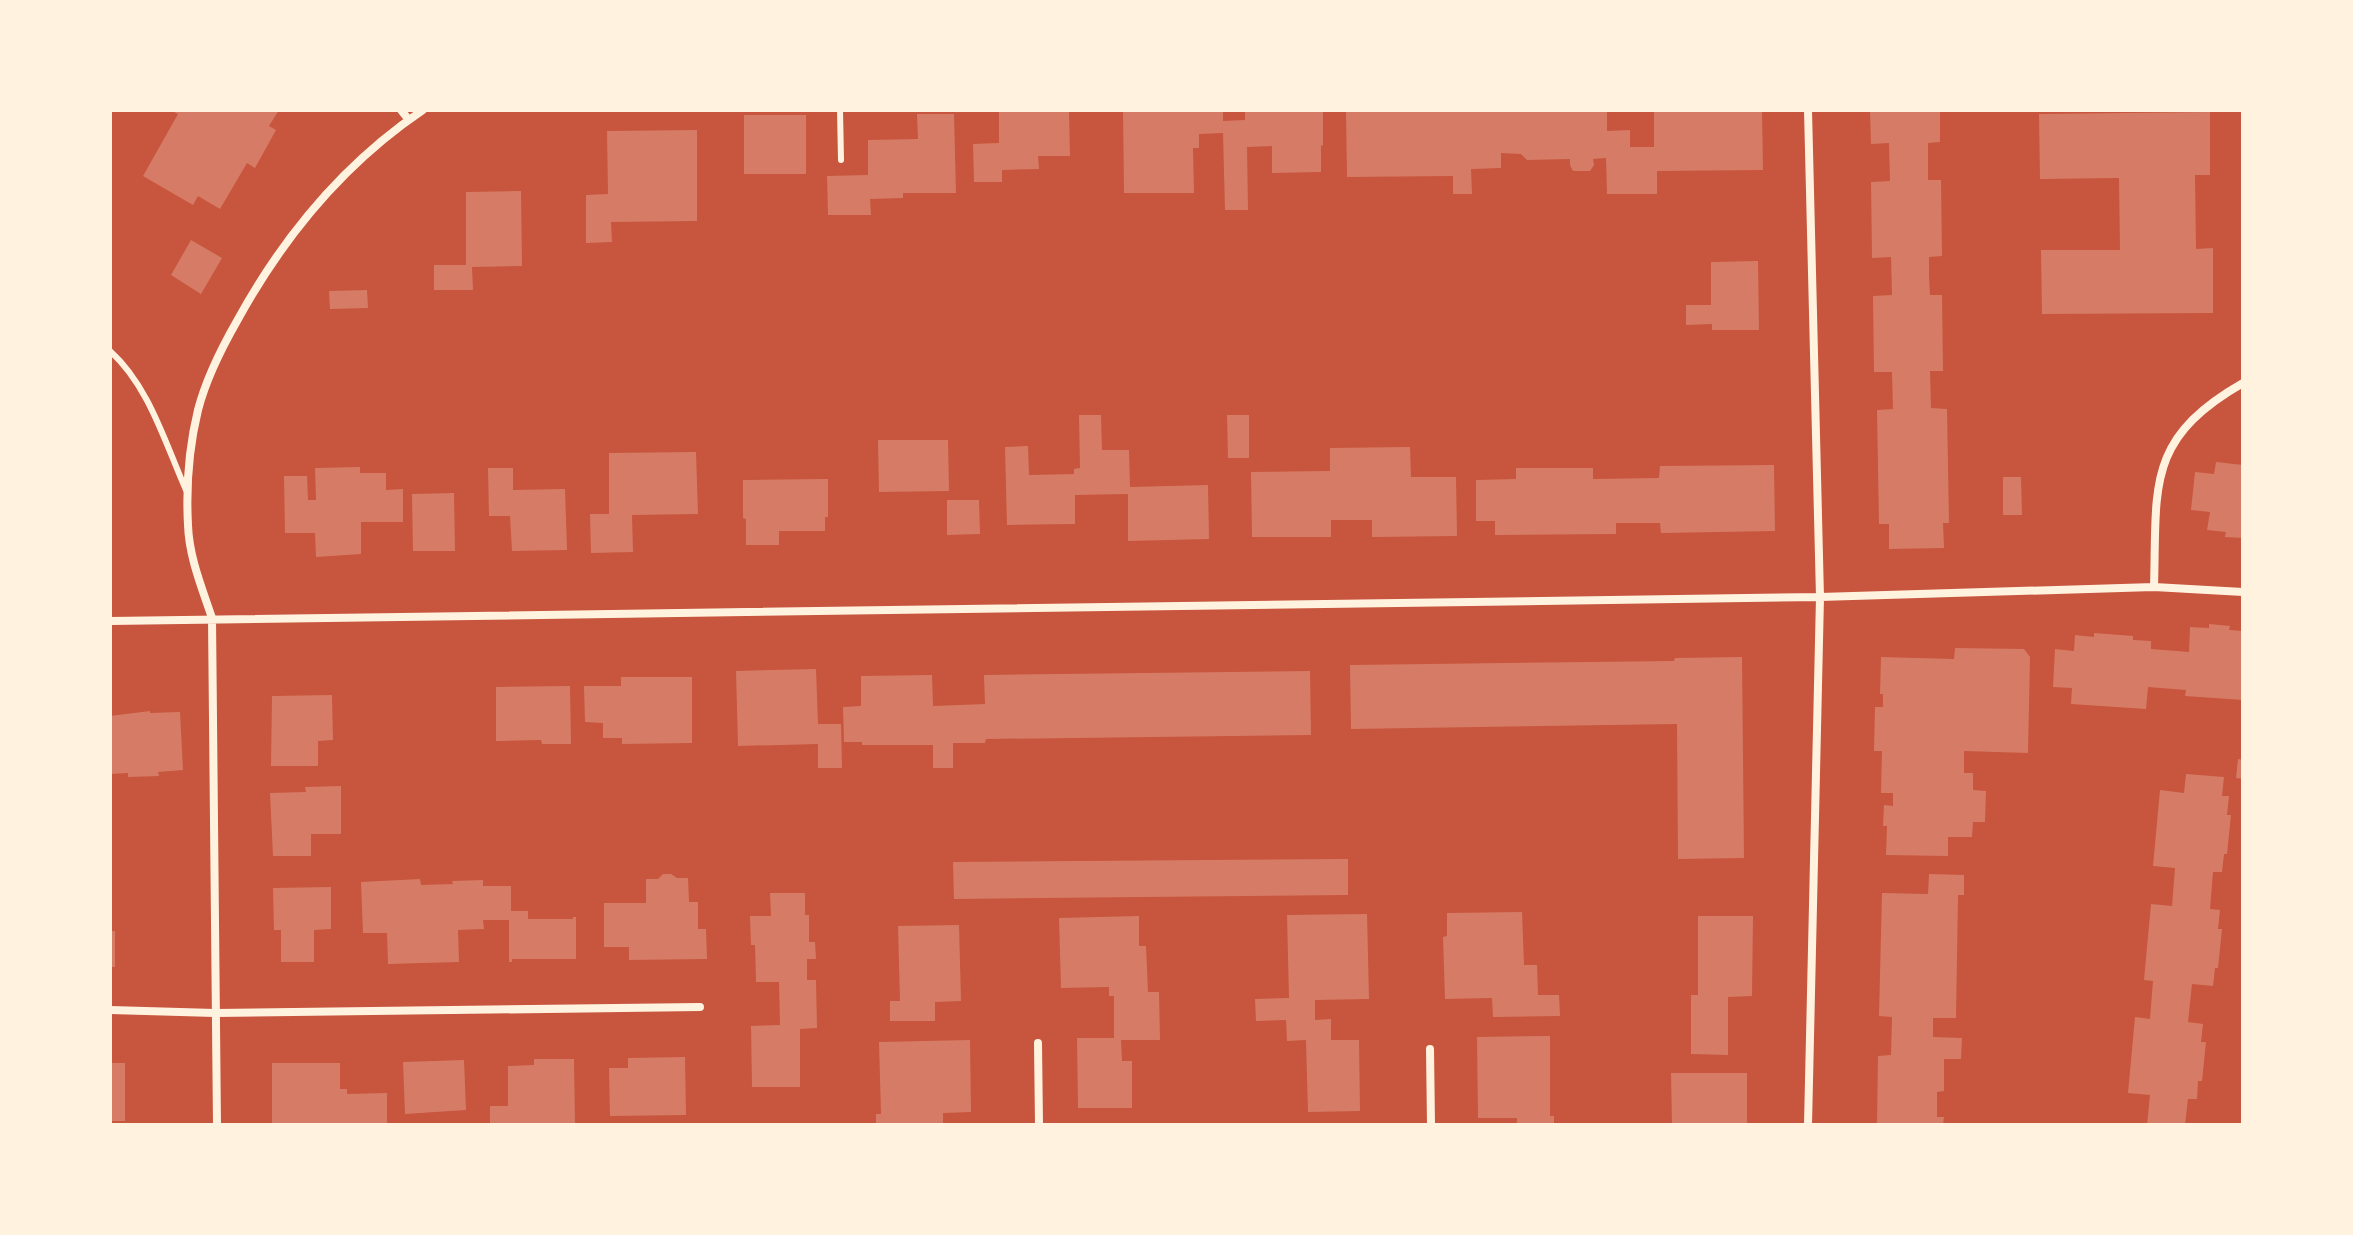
<svg xmlns="http://www.w3.org/2000/svg" width="2353" height="1235" font-family="'Source Sans 3',sans-serif">
<style>
.building{fill:#d67c66}
.lines{fill:none;stroke-linecap:round;stroke-linejoin:round}
.service{stroke:#fff3e0;stroke-width:6}
.minor{stroke:#fff3e0;stroke-width:8}
</style>
<rect width="100%" height="100%" fill="#c8553d"/>
<path class="building" d="M 170,110 L 279,110 L 269,126 L 276,130 L 255,168 L 247,163 L 220,209 L 198,196 L 193,205 L 143,176 L 178,114 Z
M 1123,110 L 1223,110 L 1223,121 L 1245,120 L 1245,110 L 1323,110 L 1323,146 L 1321,145 L 1321,172 L 1272,173 L 1272,146 L 1247,147 L 1248,210 L 1225,210 L 1223,133 L 1199,134 L 1199,148 L 1193,148 L 1194,193 L 1124,193 Z
M 1346,110 L 1470,110 L 1470,112 L 1499,112 L 1499,110 L 1607,110 L 1607,131 L 1630,130 L 1630,147 L 1654,147 L 1654,110 L 1762,110 L 1763,170 L 1657,171 L 1657,194 L 1607,194 L 1606,158 L 1593,159 L 1594,165 L 1590,171 L 1573,171 L 1570,165 L 1570,159 L 1527,160 L 1521,154 L 1501,153 L 1501,168 L 1471,169 L 1472,194 L 1453,194 L 1453,176 L 1347,177 Z
M 1870,110 L 1940,110 L 1940,142 L 1928,143 L 1928,180 L 1941,180 L 1942,256 L 1929,257 L 1929,276 L 1930,295 L 1942,295 L 1943,371 L 1930,371 L 1931,408 L 1947,409 L 1949,523 L 1943,523 L 1944,548 L 1889,549 L 1889,524 L 1879,524 L 1877,410 L 1893,409 L 1892,372 L 1874,372 L 1873,296 L 1892,295 L 1891,257 L 1872,258 L 1871,182 L 1890,181 L 1889,143 L 1871,144 Z
M 1069,111 L 1070,156 L 1038,156 L 1039,169 L 1002,170 L 1002,182 L 974,182 L 973,144 L 999,143 L 999,112 Z
M 2210,112 L 2210,175 L 2195,175 L 2196,249 L 2213,248 L 2213,313 L 2042,314 L 2041,250 L 2120,250 L 2119,178 L 2040,179 L 2039,114 Z
M 917,114 L 954,114 L 956,193 L 903,193 L 903,198 L 870,199 L 871,215 L 828,215 L 827,176 L 868,175 L 868,140 L 918,139 Z
M 744,115 L 806,115 L 806,174 L 744,174 Z
M 697,130 L 697,221 L 611,222 L 612,242 L 586,243 L 586,195 L 608,194 L 607,131 Z
M 521,191 L 522,266 L 472,267 L 473,290 L 434,290 L 434,265 L 466,265 L 466,192 Z
M 191,240 L 222,258 L 201,294 L 171,275 Z
M 1758,261 L 1759,330 L 1712,330 L 1712,324 L 1686,325 L 1686,305 L 1711,305 L 1711,262 Z
M 367,290 L 368,308 L 330,309 L 329,291 Z
M 1079,415 L 1101,415 L 1102,450 L 1129,450 L 1130,487 L 1208,485 L 1209,539 L 1128,541 L 1128,494 L 1075,495 L 1075,524 L 1007,525 L 1005,447 L 1028,446 L 1029,475 L 1074,474 L 1074,469 L 1080,468 Z
M 1227,415 L 1249,415 L 1249,458 L 1228,458 Z
M 878,440 L 948,440 L 949,491 L 879,492 Z
M 1410,447 L 1411,477 L 1456,477 L 1457,536 L 1372,537 L 1372,520 L 1331,520 L 1331,537 L 1252,537 L 1251,472 L 1330,471 L 1330,448 Z
M 696,452 L 698,514 L 632,515 L 633,552 L 591,553 L 590,514 L 609,514 L 609,453 Z
M 2216,462 L 2243,465 L 2243,538 L 2225,537 L 2226,532 L 2207,530 L 2210,512 L 2191,510 L 2195,472 L 2214,474 Z
M 1774,465 L 1775,531 L 1661,533 L 1660,523 L 1616,523 L 1616,534 L 1495,535 L 1495,521 L 1476,521 L 1476,480 L 1516,479 L 1516,468 L 1593,468 L 1593,479 L 1659,478 L 1660,466 Z
M 360,467 L 360,473 L 386,473 L 386,490 L 403,489 L 403,522 L 361,522 L 361,554 L 316,557 L 315,533 L 285,533 L 284,476 L 307,476 L 308,500 L 316,500 L 315,468 Z
M 488,468 L 513,468 L 513,490 L 565,489 L 567,550 L 512,551 L 510,516 L 489,516 Z
M 2003,477 L 2021,477 L 2022,515 L 2003,515 Z
M 828,479 L 828,517 L 825,517 L 825,531 L 779,531 L 779,545 L 746,545 L 746,519 L 743,518 L 743,480 Z
M 454,493 L 455,551 L 413,551 L 412,494 Z
M 947,500 L 979,500 L 980,534 L 947,535 Z
M 2209,624 L 2230,626 L 2229,630 L 2243,631 L 2243,700 L 2185,696 L 2186,690 L 2148,687 L 2146,709 L 2071,704 L 2072,688 L 2053,687 L 2055,649 L 2074,651 L 2075,635 L 2094,637 L 2094,633 L 2133,636 L 2133,640 L 2151,641 L 2151,649 L 2189,652 L 2190,627 L 2209,628 Z
M 1955,648 L 2024,649 L 2030,657 L 2028,753 L 1964,751 L 1964,773 L 1973,773 L 1973,790 L 1986,791 L 1985,822 L 1973,822 L 1972,837 L 1948,837 L 1948,856 L 1886,855 L 1887,826 L 1883,826 L 1884,805 L 1893,806 L 1893,793 L 1881,793 L 1882,751 L 1874,751 L 1875,707 L 1883,707 L 1883,694 L 1880,694 L 1881,657 L 1954,659 Z
M 1742,657 L 1744,858 L 1678,859 L 1677,724 L 1351,729 L 1350,665 L 1674,661 L 1675,658 Z
M 816,669 L 818,724 L 841,724 L 842,768 L 818,768 L 818,744 L 738,746 L 736,671 Z
M 1310,671 L 1311,735 L 986,739 L 985,743 L 953,743 L 953,768 L 933,768 L 933,745 L 862,745 L 862,742 L 844,742 L 843,707 L 861,706 L 861,676 L 932,675 L 933,706 L 985,704 L 984,675 Z
M 621,677 L 692,677 L 692,743 L 622,744 L 622,738 L 603,738 L 603,723 L 585,722 L 584,686 L 621,686 Z
M 570,686 L 571,744 L 542,744 L 541,740 L 496,741 L 496,687 Z
M 332,695 L 333,740 L 318,741 L 318,766 L 271,766 L 272,696 Z
M 150,711 L 150,713 L 180,712 L 183,770 L 158,772 L 159,776 L 128,777 L 128,773 L 110,774 L 110,716 Z
M 2238,759 L 2243,760 L 2243,779 L 2236,778 Z
M 2186,774 L 2224,777 L 2222,796 L 2229,796 L 2227,815 L 2231,815 L 2227,854 L 2224,854 L 2222,872 L 2213,872 L 2210,909 L 2220,910 L 2218,929 L 2222,929 L 2218,968 L 2215,968 L 2213,986 L 2192,984 L 2188,1022 L 2203,1024 L 2201,1042 L 2206,1042 L 2202,1081 L 2198,1081 L 2197,1099 L 2188,1099 L 2185,1125 L 2147,1125 L 2150,1095 L 2128,1093 L 2135,1017 L 2150,1019 L 2153,981 L 2144,980 L 2151,904 L 2172,906 L 2175,868 L 2153,866 L 2160,790 L 2184,793 Z
M 341,786 L 341,834 L 311,834 L 311,856 L 273,856 L 270,793 L 306,792 L 305,787 Z
M 1348,859 L 1348,895 L 954,899 L 953,862 Z
M 663,874 L 671,874 L 677,878 L 688,878 L 689,902 L 698,902 L 698,929 L 706,929 L 707,959 L 629,960 L 629,947 L 604,947 L 604,903 L 646,903 L 646,879 L 658,879 Z
M 1929,874 L 1964,875 L 1964,895 L 1958,895 L 1956,1018 L 1933,1018 L 1933,1037 L 1962,1038 L 1961,1059 L 1944,1059 L 1944,1091 L 1937,1092 L 1937,1117 L 1944,1117 L 1943,1125 L 1877,1125 L 1878,1056 L 1891,1055 L 1892,1017 L 1879,1016 L 1882,893 L 1928,894 Z
M 420,879 L 421,885 L 453,884 L 452,881 L 483,880 L 483,886 L 511,886 L 511,911 L 528,911 L 528,919 L 573,919 L 573,917 L 576,917 L 576,959 L 512,959 L 512,962 L 509,962 L 509,920 L 483,920 L 484,929 L 458,930 L 459,962 L 388,964 L 387,933 L 363,933 L 361,882 Z
M 331,887 L 331,929 L 314,930 L 314,962 L 281,962 L 281,930 L 274,930 L 273,888 Z
M 770,893 L 805,893 L 805,915 L 809,915 L 809,942 L 815,942 L 816,959 L 807,959 L 807,980 L 816,980 L 817,1028 L 800,1029 L 800,1087 L 752,1087 L 751,1026 L 780,1025 L 779,982 L 756,982 L 755,945 L 751,945 L 750,916 L 771,916 Z
M 1522,912 L 1524,965 L 1537,965 L 1538,995 L 1559,995 L 1560,1016 L 1493,1017 L 1492,998 L 1445,999 L 1443,937 L 1447,936 L 1447,913 Z
M 1367,914 L 1369,999 L 1315,1000 L 1315,1020 L 1331,1019 L 1331,1040 L 1359,1040 L 1360,1111 L 1308,1112 L 1306,1040 L 1287,1041 L 1286,1020 L 1256,1021 L 1255,999 L 1289,998 L 1287,915 Z
M 1139,916 L 1139,946 L 1146,946 L 1148,992 L 1159,992 L 1160,1040 L 1121,1040 L 1122,1061 L 1132,1061 L 1132,1108 L 1078,1108 L 1077,1038 L 1114,1038 L 1114,996 L 1109,996 L 1109,987 L 1061,988 L 1059,918 Z
M 1698,916 L 1753,916 L 1752,996 L 1728,997 L 1728,1055 L 1691,1054 L 1691,995 L 1698,995 Z
M 959,925 L 961,1001 L 935,1002 L 935,1021 L 890,1021 L 890,1001 L 900,1001 L 898,926 Z
M 110,931 L 115,931 L 115,967 L 110,967 Z
M 1550,1036 L 1550,1116 L 1554,1116 L 1554,1125 L 1517,1125 L 1517,1118 L 1478,1118 L 1477,1037 Z
M 970,1040 L 971,1112 L 943,1113 L 943,1125 L 876,1125 L 876,1114 L 881,1114 L 879,1042 Z
M 685,1057 L 686,1115 L 610,1116 L 609,1068 L 628,1068 L 628,1058 Z
M 534,1059 L 574,1059 L 575,1124 L 490,1125 L 490,1106 L 508,1106 L 508,1066 L 534,1065 Z
M 464,1060 L 466,1110 L 405,1114 L 403,1062 Z
M 110,1063 L 125,1063 L 125,1121 L 110,1121 Z
M 272,1063 L 340,1063 L 340,1089 L 347,1089 L 347,1094 L 387,1093 L 387,1125 L 272,1125 Z
M 1671,1073 L 1747,1073 L 1747,1125 L 1672,1125 Z"/>
<g class="lines">
<path class="service" d="M 840,110 L 841,160
M 110,351 C 149,386 165,443 186,490"/>
<path class="minor" d="M 401,110 L 409,120
M 1808,110 L 1820,597 L 1808,1125
M 2154,587 C 2157,487 2145,439 2243,383
M 110,621 L 1820,597 L 2154,587 L 2243,592
M 110,1010 L 215,1013 L 700,1007
M 1038,1043 L 1039,1125
M 1430,1049 L 1431,1125
M 217,1125 L 212,618 C 202,588 189,557 188,525 C 186,487 189,447 198,410 C 206,379 221,349 237,321 C 283,237 343,164 423,110"/>
</g>
<rect width="2353" height="1235" fill="none" stroke="#fff3e0" stroke-width="224"/>
</svg>
